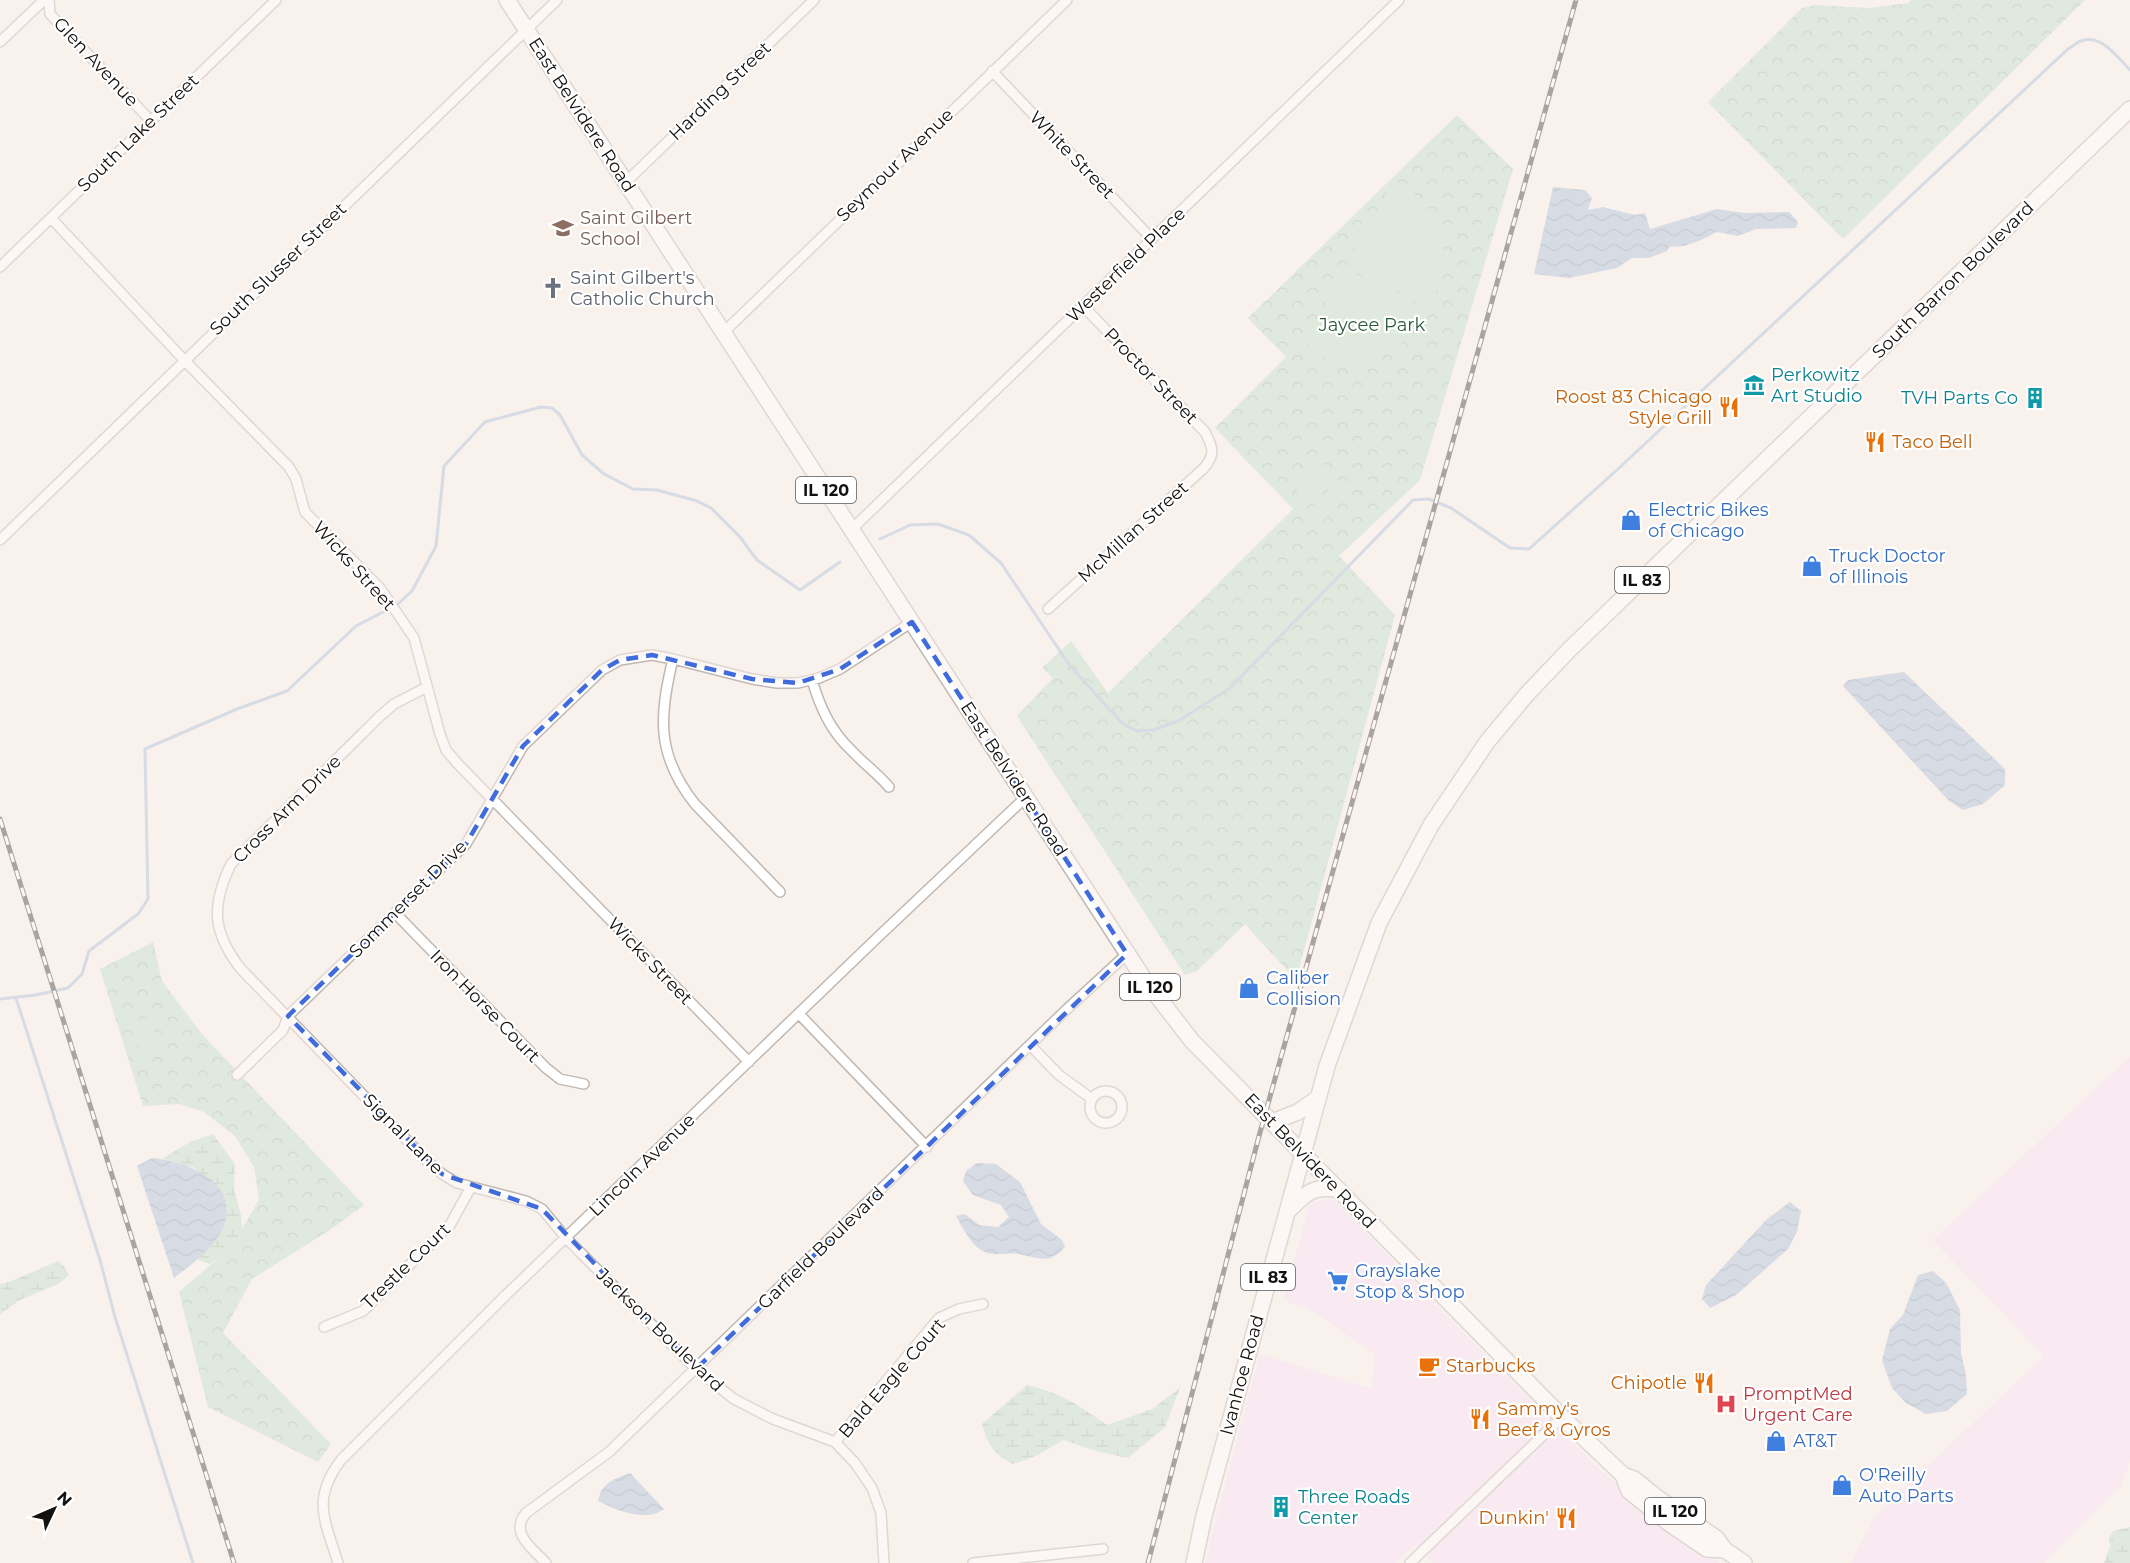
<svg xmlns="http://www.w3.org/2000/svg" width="2130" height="1563" font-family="Montserrat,sans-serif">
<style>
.commercial{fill:#f5e2f3}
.forest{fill:url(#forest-crowns)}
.wetland{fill:url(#wetland-marsh)}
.pitch{fill:#c2dfcb}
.water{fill:url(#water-waves)}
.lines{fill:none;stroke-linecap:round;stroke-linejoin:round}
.stream{stroke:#aac2da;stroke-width:3}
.minor-casing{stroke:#bfb8b3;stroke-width:12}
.primary-casing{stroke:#bfb8b3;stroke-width:18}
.minor{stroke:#fff;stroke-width:9}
.primary{stroke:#fff;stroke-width:15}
.rail-casing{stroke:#4a4744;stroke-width:5}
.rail{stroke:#fff;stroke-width:3;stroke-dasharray:9;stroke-linecap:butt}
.marked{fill:none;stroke:#406bdc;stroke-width:4.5;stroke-dasharray:12 8;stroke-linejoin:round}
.labels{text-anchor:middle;stroke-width:4.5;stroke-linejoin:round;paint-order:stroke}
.shield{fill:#fff;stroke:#5a5958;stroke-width:1.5}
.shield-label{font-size:16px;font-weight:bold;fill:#141210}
.street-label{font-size:18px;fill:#141210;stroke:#fff}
.education-label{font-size:18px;fill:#785e54;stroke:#fff;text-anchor:start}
.worship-label{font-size:18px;fill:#5b616d;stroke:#fff;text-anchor:start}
.park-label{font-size:18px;fill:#295a3c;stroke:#fff}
.culture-label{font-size:18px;fill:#0d838f;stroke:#fff;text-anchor:start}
.food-label{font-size:18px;fill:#c56008;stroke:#fff;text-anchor:end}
.shop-label{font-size:18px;fill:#366cbe;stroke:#fff;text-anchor:start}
.health-label{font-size:18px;fill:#be3a42;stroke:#fff;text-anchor:start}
</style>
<defs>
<pattern id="forest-crowns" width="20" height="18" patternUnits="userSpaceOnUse" patternTransform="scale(1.5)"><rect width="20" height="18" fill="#c2dfcb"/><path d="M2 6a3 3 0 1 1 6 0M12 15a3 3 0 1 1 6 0" fill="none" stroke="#a6bead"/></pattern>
<pattern id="wetland-marsh" width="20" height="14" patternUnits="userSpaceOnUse" patternTransform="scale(1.5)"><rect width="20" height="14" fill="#c2dfcb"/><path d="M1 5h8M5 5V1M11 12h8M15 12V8" fill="none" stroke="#a6bead"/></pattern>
<pattern id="water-waves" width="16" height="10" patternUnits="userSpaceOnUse" patternTransform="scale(1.5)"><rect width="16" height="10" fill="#aac2da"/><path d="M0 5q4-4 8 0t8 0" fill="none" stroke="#91a6ba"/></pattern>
</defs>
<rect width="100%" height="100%" fill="#f9f1ec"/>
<path class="commercial" d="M 2130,1057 L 2130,1461 L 2120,1487 L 2044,1563 L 1851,1563 L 1875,1516 L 2044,1356 L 1933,1240 Z
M 1332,1199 L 1602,1472 L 1676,1535 L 1720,1563 L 1433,1563 L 1415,1545 L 1395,1563 L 1206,1563 L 1211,1538 L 1260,1354 L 1372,1389 L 1375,1355 L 1318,1314 L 1284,1300 L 1310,1202 Z"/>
<path class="forest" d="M 1911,0 L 2085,0 L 1843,239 L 1708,102 L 1802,8 L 1815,5 L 1869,8 L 1909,3 Z
M 1457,115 L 1513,169 L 1420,480 L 1339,556 L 1395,615 L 1296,980 L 1245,924 L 1197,971 L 1185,975 L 1017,716 L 1053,678 L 1042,668 L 1071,641 L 1108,693 L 1293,509 L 1215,428 L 1286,357 L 1248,318 Z
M 153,942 L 162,981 L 201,1033 L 364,1205 L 333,1228 L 252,1279 L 223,1333 L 331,1444 L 318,1462 L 208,1407 L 179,1292 L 221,1256 L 242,1229 L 259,1200 L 254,1167 L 235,1136 L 204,1112 L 179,1104 L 143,1106 L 100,969 Z"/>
<path class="wetland" d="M 213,1134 L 235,1164 L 234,1190 L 241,1215 L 242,1229 L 221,1256 L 210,1264 L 198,1260 L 218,1236 L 195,1168 L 162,1159 L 190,1142 Z
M 58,1261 L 63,1265 L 69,1275 L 60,1283 L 20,1300 L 0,1314 L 0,1284 L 9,1282 Z
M 1027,1385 C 1064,1394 1076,1404 1107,1425 L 1152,1409 L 1180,1388 L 1165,1427 L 1128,1458 L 1096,1451 L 1063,1440 L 1038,1455 L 1013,1464 C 993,1453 988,1446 982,1424 Z
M 2130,1527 L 2130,1563 L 2104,1563 L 2110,1547 L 2109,1537 L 2113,1531 Z"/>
<path class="pitch" d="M 1394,180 C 1446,211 1459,256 1426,308 L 1354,263 L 1352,253 Z
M 1348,271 L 1387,287 L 1425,313 C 1409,346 1374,368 1337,362 C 1326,360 1316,355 1306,351 L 1337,275 Z
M 1324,464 L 1336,477 L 1309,503 L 1297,490 Z
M 1339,480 L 1351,493 L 1325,519 L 1313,506 Z
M 150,1017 L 159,1050 L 141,1055 L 132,1022 Z"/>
<path class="water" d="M 1553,187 L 1585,190 L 1592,198 L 1588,210 L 1603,207 L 1635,215 L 1645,213 L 1650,229 L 1717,209 L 1744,213 L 1789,212 L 1798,222 L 1796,228 L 1756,229 L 1738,236 L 1717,232 L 1701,240 L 1684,246 L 1669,247 L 1667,251 L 1649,258 L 1632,258 L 1617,268 L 1569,278 L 1534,274 Z
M 1904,672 L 2005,769 L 2005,785 L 1983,804 L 1963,810 L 1949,801 L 1843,686 L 1848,680 Z
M 152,1158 C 183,1161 234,1178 226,1219 C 220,1245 193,1263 174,1278 L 137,1166 Z
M 977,1163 L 996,1164 L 1020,1182 L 1041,1224 L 1062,1240 L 1065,1247 C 1048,1266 1039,1257 1018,1254 C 1005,1252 995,1258 981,1250 C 970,1243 962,1227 956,1216 L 965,1214 L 979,1225 L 998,1227 L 1009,1217 L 1001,1205 L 973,1195 L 963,1181 L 966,1171 Z
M 1790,1202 L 1801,1211 L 1797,1232 L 1788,1249 L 1736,1295 L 1710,1308 L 1702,1299 L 1706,1285 L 1767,1219 Z
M 1933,1271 L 1946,1283 L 1960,1310 L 1961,1352 L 1966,1376 L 1967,1394 L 1947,1411 L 1926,1414 L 1906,1403 L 1892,1388 L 1882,1360 L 1890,1329 L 1903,1315 L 1918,1275 Z
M 630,1473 L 664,1509 C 646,1523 616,1510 598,1501 C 602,1482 613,1480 630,1473 Z"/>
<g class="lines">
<path class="stream" d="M 880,539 L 910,525 L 938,524 L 969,535 L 1001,563 L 1070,666 L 1123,724 L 1137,731 L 1153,730 L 1178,721 L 1229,689 L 1413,500 L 1429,499 L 1451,508 L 1510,548 L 1529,549 L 1618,469 L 2068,49 C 2072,47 2077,42 2081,41 C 2101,33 2118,58 2130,70
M 398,604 L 412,591 L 436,546 L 444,466 L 485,422 L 541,407 L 552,408 L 560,415 L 582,455 L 604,474 L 633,489 L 657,490 L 697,501 L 711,508 L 740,537 L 757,560 L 800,590 L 840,562
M 16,998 L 100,1260 L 115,1317 L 193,1563
M 0,999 L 36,995 L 68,988 L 82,974 L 89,951 L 138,914 L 148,899 L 145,749 L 237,709 L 287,691 L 356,626 L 385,611"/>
<defs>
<path id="minor" d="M 49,0 L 50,14 L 151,121
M 0,42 L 44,0
M 992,71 L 1152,239
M 626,182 L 814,0
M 51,218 L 185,361 L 289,467 L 296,479 L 305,512 L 380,588 L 414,638 L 440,734 L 446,750 L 457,763 L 749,1062
M 0,267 L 276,0
M 724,332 L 1067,0
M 852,529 L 1399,0
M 0,540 L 557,0
M 1048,609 L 1203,469 C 1216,455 1213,447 1205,432 L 1083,306
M 673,659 C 659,716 656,755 695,804 L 780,892
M 812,680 C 820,707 830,730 851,750 C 863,763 877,773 889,787
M 427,687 L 394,704 L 379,717 L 231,864 C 211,906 212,932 241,969 L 427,1161 L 442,1174 L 457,1183 L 526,1201 L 542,1209 L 566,1238 L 696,1369 L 734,1399 L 773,1419 L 835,1442 L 855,1463 L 872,1488 L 881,1513 L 884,1563
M 395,913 L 546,1068 L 560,1079 L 584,1084
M 799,1014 L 927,1147
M 1030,1045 L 1059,1075 L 1092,1099
M 237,1075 L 283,1030 L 288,1016 L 466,844 L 523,746 L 602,670 L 620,660 L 652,655 L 673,659 L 752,679 L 777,683 L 798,683 L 819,678 L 840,669 L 912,622
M1090 1107a16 16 0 1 1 32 0a16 16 0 1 1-32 0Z
M 324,1327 L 363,1311 L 450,1225 L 471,1187
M 835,1442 L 939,1318 L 959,1309 L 983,1304
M 338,1563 C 325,1520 311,1500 341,1460 L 506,1295 L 878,937 L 1026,797
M 546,1563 C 533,1549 509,1533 526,1513 L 609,1452 L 1066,1010 L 1127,954
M 973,1563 L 1103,1549
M 1410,1563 L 1562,1417"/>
<path id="primary" d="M 507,0 L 1144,979 L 1192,1041 L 1562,1417 L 1623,1475 L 1629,1491 L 1670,1524 L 1707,1549 L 1725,1550
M 1272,1122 L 1298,1112 L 1318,1098
M 1289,1210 C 1306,1193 1313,1185 1339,1190
M 1623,1475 L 1634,1479 L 1659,1499 L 1716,1538 L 1725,1550 L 1744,1563
M 1194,1563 L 1204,1516 L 1327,1066 L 1379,923 L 1431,825 L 1487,742 L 1527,694 L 1569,650 L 2130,109"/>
</defs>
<use href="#minor" class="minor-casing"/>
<use href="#primary" class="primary-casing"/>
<use href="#minor" class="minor"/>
<use href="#primary" class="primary"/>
<defs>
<path id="rail" d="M 0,819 L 234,1563
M 1148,1563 L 1259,1136 L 1576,0"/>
</defs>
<use href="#rail" class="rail-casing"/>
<use href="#rail" class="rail"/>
</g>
<path d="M0 0H2130V1563H0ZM 912,622 L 1127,954 L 696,1369 L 542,1209 L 442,1174 L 288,1016 L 466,844 L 523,746 L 602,670 L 620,660 L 652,655 L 752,679 L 798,683 L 840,669 Z" fill="#f9f1ec" fill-opacity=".55" fill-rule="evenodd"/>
<path class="marked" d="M 912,622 L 1127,954 L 696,1369 L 542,1209 L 442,1174 L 288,1016 L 466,844 L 523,746 L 602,670 L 620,660 L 652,655 L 752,679 L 798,683 L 840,669 Z"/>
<defs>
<symbol id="school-bare" viewBox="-9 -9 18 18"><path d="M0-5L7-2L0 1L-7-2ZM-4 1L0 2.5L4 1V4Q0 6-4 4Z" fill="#8d6e63" stroke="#fff" stroke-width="2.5" paint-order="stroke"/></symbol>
<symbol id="church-bare" viewBox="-9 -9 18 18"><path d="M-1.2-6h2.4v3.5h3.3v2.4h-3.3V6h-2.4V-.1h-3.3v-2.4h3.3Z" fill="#6b7280" stroke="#fff" stroke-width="2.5" paint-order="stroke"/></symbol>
<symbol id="museum-bare" viewBox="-9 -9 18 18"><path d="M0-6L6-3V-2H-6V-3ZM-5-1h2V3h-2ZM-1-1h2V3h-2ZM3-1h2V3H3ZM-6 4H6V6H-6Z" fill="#0f9aa8" stroke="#fff" stroke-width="2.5" paint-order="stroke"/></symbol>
<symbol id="building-bare" viewBox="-9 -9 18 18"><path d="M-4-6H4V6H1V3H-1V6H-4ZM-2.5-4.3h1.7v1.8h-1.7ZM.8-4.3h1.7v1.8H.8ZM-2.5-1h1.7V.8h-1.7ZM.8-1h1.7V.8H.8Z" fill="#0f9aa8" stroke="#fff" stroke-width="2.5" paint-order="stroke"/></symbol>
<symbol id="restaurant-bare" viewBox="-9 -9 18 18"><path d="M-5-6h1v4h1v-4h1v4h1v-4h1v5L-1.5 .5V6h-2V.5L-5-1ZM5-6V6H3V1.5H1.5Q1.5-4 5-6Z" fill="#e8710a" stroke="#fff" stroke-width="2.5" paint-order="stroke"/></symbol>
<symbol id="shop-bare" viewBox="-9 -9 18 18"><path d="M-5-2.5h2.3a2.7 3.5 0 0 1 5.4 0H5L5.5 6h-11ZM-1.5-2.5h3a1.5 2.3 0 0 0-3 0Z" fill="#3f7fe0" stroke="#fff" stroke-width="2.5" paint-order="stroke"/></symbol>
<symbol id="supermarket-bare" viewBox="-9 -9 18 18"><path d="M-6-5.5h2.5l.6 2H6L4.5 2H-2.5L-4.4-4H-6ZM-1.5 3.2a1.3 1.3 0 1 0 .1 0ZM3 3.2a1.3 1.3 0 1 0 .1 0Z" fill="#3f7fe0" stroke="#fff" stroke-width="2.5" paint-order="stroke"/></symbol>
<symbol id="cafe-bare" viewBox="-9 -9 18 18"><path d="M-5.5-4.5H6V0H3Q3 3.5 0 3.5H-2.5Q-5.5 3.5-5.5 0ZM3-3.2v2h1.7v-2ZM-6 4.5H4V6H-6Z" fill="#e8710a" stroke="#fff" stroke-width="2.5" paint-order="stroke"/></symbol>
<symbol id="hospital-bare" viewBox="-9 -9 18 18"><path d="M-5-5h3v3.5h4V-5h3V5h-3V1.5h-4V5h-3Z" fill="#e0444e" stroke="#fff" stroke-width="2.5" paint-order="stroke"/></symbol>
</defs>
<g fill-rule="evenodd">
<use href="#school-bare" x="548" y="213" width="30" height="30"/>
<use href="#church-bare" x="538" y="273" width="30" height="30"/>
<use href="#museum-bare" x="1739" y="370" width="30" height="30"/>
<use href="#building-bare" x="2020" y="383" width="30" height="30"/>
<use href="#restaurant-bare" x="1714" y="392" width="30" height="30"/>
<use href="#restaurant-bare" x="1860" y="427" width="30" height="30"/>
<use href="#shop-bare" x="1616" y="505" width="30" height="30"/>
<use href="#shop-bare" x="1797" y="551" width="30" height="30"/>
<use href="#shop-bare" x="1234" y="973" width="30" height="30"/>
<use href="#supermarket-bare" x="1323" y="1266" width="30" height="30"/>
<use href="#cafe-bare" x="1414" y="1351" width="30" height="30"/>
<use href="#restaurant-bare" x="1689" y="1368" width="30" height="30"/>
<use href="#hospital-bare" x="1711" y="1389" width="30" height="30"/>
<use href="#restaurant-bare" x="1465" y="1404" width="30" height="30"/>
<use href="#shop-bare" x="1761" y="1426" width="30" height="30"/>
<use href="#shop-bare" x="1827" y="1470" width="30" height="30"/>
<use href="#building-bare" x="1266" y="1492" width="30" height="30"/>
<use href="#restaurant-bare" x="1551" y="1503" width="30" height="30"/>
</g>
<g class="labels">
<g class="shield">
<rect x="796" y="477" width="60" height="26" rx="4.5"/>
<rect x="1615" y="567" width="54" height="26" rx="4.5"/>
<rect x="1120" y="974" width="60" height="26" rx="4.5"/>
<rect x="1241" y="1264" width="54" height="26" rx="4.5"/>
<rect x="1645" y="1498" width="60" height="26" rx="4.5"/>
</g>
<g class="shield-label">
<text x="826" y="496">IL 120</text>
<text x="1642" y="586">IL 83</text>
<text x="1150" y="993">IL 120</text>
<text x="1268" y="1283">IL 83</text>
<text x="1675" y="1517">IL 120</text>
</g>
<g class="street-label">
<text transform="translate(96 62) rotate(47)" y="6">Glen Avenue</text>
<text transform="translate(720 91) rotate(-44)" y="6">Harding Street</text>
<text transform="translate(582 115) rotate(57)" y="6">East Belvidere Road</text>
<text transform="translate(138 133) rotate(-44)" y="6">South Lake Street</text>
<text transform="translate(1072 155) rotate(46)" y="6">White Street</text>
<text transform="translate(895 165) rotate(-44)" y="6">Seymour Avenue</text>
<text transform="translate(1126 265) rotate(-44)" y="6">Westerfield Place</text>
<text transform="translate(278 269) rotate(-44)" y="6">South Slusser Street</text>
<text transform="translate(1953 280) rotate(-44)" y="6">South Barron Boulevard</text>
<text transform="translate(1151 376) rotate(46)" y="6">Proctor Street</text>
<text transform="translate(1133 532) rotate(-42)" y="6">McMillan Street</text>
<text transform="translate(354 566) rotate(48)" y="6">Wicks Street</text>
<text transform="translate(1014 779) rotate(57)" y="6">East Belvidere Road</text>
<text transform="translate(287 809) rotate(-45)" y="6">Cross Arm Drive</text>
<text transform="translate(408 899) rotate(-45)" y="6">Sommerset Drive</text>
<text transform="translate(650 961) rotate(46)" y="6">Wicks Street</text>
<text transform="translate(485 1006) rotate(46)" y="6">Iron Horse Court</text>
<text transform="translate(403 1134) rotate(45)" y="6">Signal Lane</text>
<text transform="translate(1310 1161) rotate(46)" y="6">East Belvidere Road</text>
<text transform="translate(642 1165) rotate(-44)" y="6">Lincoln Avenue</text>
<text transform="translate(821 1248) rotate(-44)" y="6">Garfield Boulevard</text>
<text transform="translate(406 1266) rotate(-44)" y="6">Trestle Court</text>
<text transform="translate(660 1330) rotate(44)" y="6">Jackson Boulevard</text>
<text transform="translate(1242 1375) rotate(-75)" y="6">Ivanhoe Road</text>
<text transform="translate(892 1378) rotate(-49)" y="6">Bald Eagle Court</text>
</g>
<g class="education-label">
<text x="580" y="224">Saint Gilbert<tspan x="580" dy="21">School</tspan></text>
</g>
<g class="worship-label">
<text x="570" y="284">Saint Gilbert's<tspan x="570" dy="21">Catholic Church</tspan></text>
</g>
<g class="park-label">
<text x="1372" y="331">Jaycee Park</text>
</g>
<g class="culture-label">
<text x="1771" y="381">Perkowitz<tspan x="1771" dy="21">Art Studio</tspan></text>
<text x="2018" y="404" text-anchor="end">TVH Parts Co</text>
<text x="1298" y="1503">Three Roads<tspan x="1298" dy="21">Center</tspan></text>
</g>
<g class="food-label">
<text x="1712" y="403">Roost 83 Chicago<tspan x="1712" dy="21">Style Grill</tspan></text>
<text x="1892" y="448" text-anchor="start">Taco Bell</text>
<text x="1446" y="1372" text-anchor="start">Starbucks</text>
<text x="1687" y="1389">Chipotle</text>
<text x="1497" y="1415" text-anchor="start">Sammy's<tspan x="1497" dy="21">Beef &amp; Gyros</tspan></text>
<text x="1549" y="1524">Dunkin'</text>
</g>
<g class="shop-label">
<text x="1648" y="516">Electric Bikes<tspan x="1648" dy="21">of Chicago</tspan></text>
<text x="1829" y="562">Truck Doctor<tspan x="1829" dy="21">of Illinois</tspan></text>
<text x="1266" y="984">Caliber<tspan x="1266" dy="21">Collision</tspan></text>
<text x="1355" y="1277">Grayslake<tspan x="1355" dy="21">Stop &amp; Shop</tspan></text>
<text x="1793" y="1447">AT&amp;T</text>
<text x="1859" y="1481">O'Reilly<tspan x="1859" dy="21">Auto Parts</tspan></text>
</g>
<g class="health-label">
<text x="1743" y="1400">PromptMed<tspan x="1743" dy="21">Urgent Care</tspan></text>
</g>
</g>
<g transform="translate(54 1509) rotate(46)" stroke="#ffffff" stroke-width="4.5" paint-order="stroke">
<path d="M0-4.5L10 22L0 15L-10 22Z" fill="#141210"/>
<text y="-9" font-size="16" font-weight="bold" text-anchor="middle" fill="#141210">N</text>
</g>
</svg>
